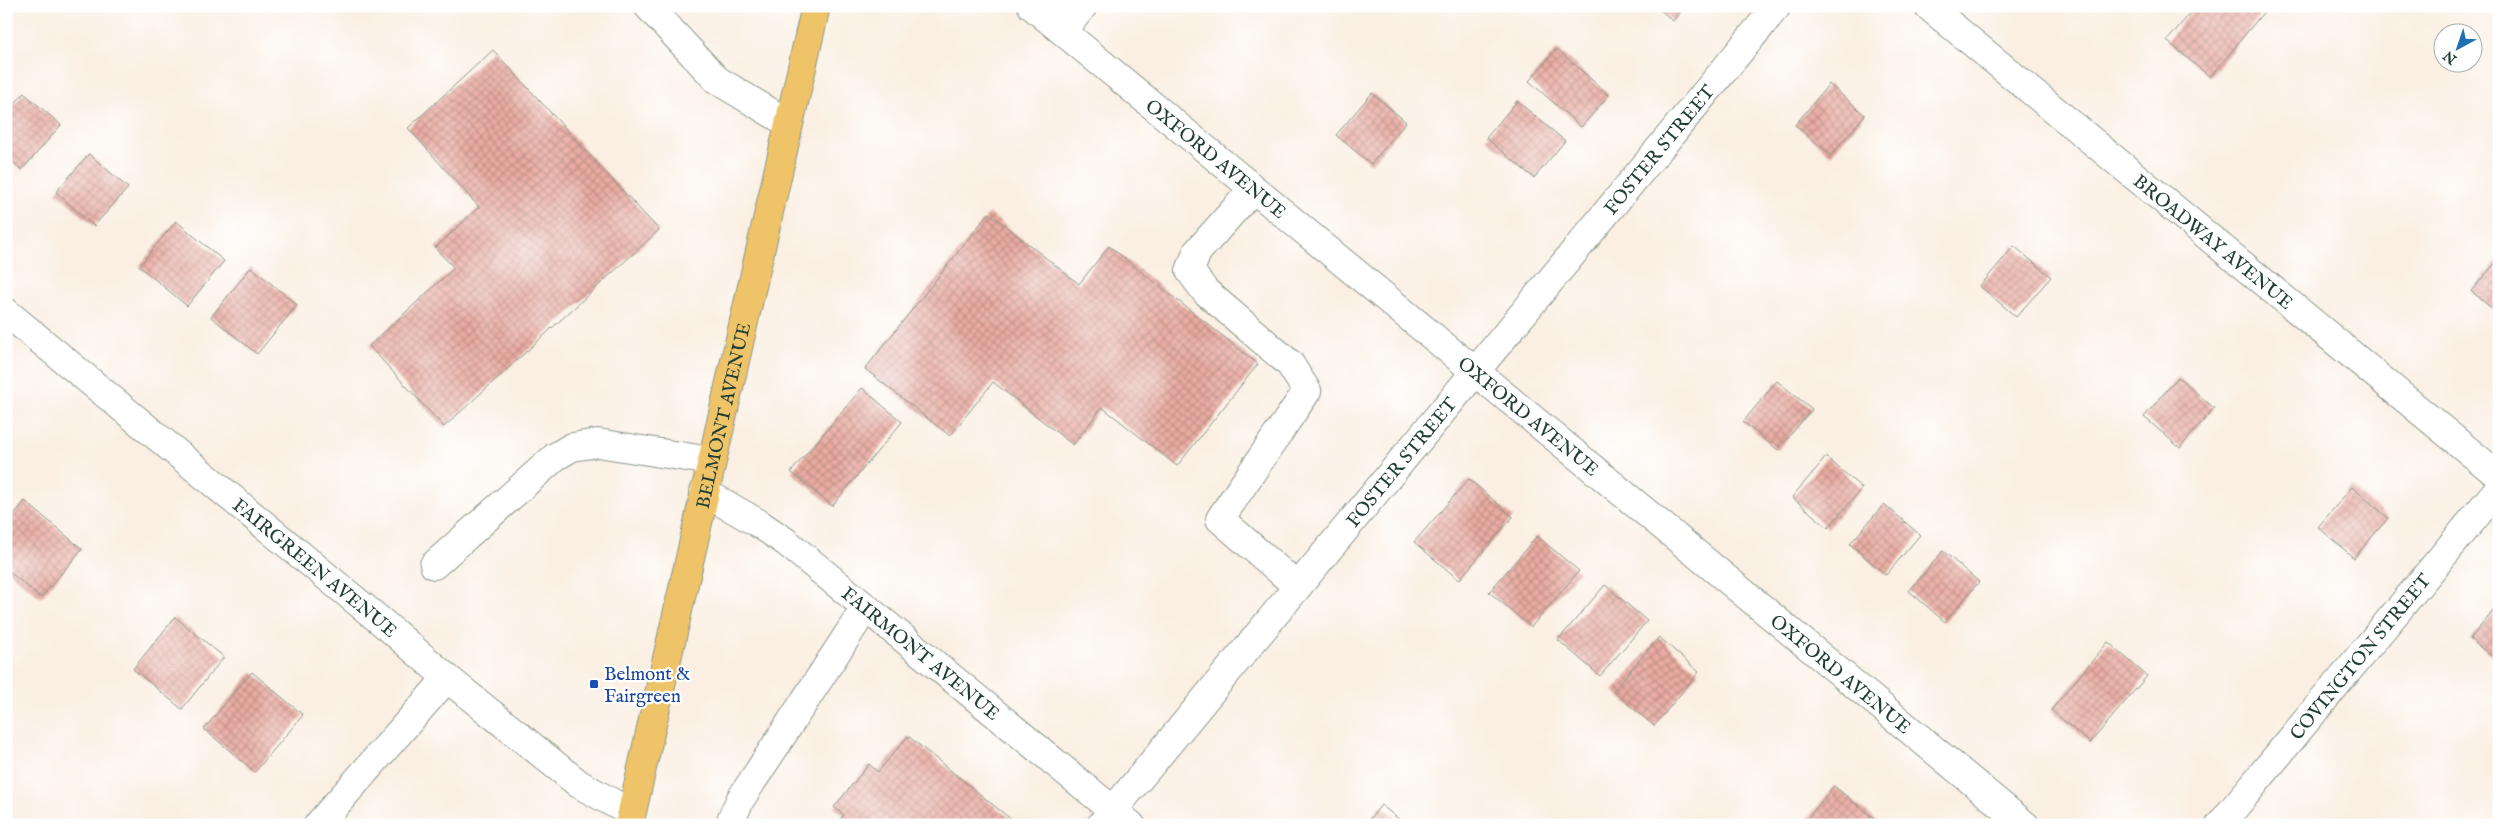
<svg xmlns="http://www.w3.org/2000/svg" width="2505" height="831" font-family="'IM FELL English',serif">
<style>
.building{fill:url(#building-cross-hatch)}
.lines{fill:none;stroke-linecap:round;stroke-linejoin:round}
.minor-casing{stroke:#8c968b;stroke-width:30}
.major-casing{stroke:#8c968b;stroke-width:30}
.minor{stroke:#fff;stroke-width:28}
.major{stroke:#efc469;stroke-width:28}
.transit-dot{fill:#1a4fb4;stroke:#fff;stroke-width:2}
.labels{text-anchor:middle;stroke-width:4.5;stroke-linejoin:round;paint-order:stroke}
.street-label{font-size:19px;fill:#1f3d34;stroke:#fff}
.transit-label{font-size:19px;fill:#164399;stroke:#fff;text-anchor:start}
</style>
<defs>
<pattern id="building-cross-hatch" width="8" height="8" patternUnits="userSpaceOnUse" patternTransform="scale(1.25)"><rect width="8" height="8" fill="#eaaca2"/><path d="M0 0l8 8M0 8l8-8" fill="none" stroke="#bd8d85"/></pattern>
</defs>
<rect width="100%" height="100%" fill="#fff"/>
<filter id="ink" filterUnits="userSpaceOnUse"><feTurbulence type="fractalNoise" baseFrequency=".02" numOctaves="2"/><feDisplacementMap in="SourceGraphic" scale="10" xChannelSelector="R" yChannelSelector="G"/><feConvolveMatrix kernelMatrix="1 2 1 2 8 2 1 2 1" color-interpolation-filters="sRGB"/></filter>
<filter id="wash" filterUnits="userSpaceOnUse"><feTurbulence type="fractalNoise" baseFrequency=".0096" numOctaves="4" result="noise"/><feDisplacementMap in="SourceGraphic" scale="20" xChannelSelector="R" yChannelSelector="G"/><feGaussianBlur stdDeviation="1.12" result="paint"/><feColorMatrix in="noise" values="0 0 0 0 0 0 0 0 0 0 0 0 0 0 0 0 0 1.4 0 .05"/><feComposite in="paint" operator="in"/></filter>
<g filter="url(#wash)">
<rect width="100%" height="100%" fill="#faefe2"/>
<g id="blocks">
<path class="building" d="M 1656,6 L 1685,6 L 1673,21 Z
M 2196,6 L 2265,6 L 2267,8 L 2210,77 L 2167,41 Z
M 1557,49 L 1609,95 L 1581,127 L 1529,81 Z
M 493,50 L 659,230 L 444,427 L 369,346 L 454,268 L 435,248 L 479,207 L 408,128 Z
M 1829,84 L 1865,115 L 1831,155 L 1795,125 Z
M 24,93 L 61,125 L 22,170 L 6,156 L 6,114 Z
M 1372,93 L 1406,122 L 1371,164 L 1336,135 Z
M 1517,101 L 1565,141 L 1534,178 L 1486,138 Z
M 89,154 L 128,188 L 94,226 L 56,192 Z
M 989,213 L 1079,284 L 1109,246 L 1258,364 L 1177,466 L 1102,407 L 1073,445 L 993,382 L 950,436 L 865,369 Z
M 176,221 L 224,261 L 187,306 L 139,266 Z
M 2014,246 L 2051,277 L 2016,317 L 1980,286 Z
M 2499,259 L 2499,314 L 2471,291 Z
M 251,267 L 297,305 L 257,354 L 211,317 Z
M 2178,377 L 2214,408 L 2180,448 L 2144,417 Z
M 1777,381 L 1812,409 L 1778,450 L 1743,422 Z
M 862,388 L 902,422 L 832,506 L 791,472 Z
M 1826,457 L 1862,488 L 1828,528 L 1792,497 Z
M 1469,479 L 1513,517 L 1459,580 L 1414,542 Z
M 2352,487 L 2388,518 L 2354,558 L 2318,527 Z
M 25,501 L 82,549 L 41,598 L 6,569 L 6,524 Z
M 1884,504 L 1920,535 L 1886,575 L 1850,544 Z
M 1537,536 L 1579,571 L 1531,627 L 1489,592 Z
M 1943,551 L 1979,582 L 1945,622 L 1909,591 Z
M 1605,585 L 1647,621 L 1600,676 L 1558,640 Z
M 2499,604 L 2499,662 L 2470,639 Z
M 175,617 L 224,657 L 182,709 L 133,669 Z
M 1659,637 L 1699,672 L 1654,726 L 1613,691 Z
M 2108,642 L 2147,676 L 2090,743 L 2051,710 Z
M 252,672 L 303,715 L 255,772 L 204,729 Z
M 908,736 L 1018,825 L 835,825 L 844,815 L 834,807 L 869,764 L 878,772 Z
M 1834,786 L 1880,823 L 1879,825 L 1802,825 Z
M 1381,805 L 1406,825 L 1365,825 Z"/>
</g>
</g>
<g filter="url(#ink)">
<use href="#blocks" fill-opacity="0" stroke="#8c968b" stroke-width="1"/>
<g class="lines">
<defs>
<g id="minor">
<path d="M 648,6 L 717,80 L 788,123"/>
<path id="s1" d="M 1032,6 L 2025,825"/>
<path id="s2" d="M 1928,6 L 2499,476"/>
<path d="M 1063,31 L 1083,6"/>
<path d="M 1253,189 L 1197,252 L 1190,271 L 1205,291 L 1290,364 L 1307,391 L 1220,519 L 1297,586"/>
<path id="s3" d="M 6,312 L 389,628 L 447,678 L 579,784 L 631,813"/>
<path id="s4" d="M 704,492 L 758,523 L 786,542 L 1131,825"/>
<path d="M 434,565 L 555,457 L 572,447 L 598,443 L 711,461"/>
<path d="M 318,825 L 447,678"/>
<path d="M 729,825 L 740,800 L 866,607"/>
<path id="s5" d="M 1101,825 L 1777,6"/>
<path id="s6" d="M 2220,825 L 2499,488"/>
</g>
<g id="major">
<path id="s7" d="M 629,825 L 816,6"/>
</g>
</defs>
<use href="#minor" class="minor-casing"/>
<use href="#major" class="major-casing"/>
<use href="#minor" class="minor"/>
<use href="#major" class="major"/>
</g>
</g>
<rect class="transit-dot" x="589" y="679" width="10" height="10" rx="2.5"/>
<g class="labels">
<g class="street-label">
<text dy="7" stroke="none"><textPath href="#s5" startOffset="876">FOSTER STREET</textPath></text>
<text dy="7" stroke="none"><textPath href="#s1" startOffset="239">OXFORD AVENUE</textPath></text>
<text dy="7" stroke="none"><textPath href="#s2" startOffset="370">BROADWAY AVENUE</textPath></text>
<text dy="7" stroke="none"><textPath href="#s7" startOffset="420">BELMONT AVENUE</textPath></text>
<text dy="7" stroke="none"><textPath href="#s1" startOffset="644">OXFORD AVENUE</textPath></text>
<text dy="7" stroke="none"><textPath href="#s5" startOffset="471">FOSTER STREET</textPath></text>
<text dy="7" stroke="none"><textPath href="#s3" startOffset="401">FAIRGREEN AVENUE</textPath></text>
<text dy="7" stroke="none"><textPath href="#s4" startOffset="271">FAIRMONT AVENUE</textPath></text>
<text dy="7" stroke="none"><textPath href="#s6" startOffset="219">COVINGTON STREET</textPath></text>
<text dy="7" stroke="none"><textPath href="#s1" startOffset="1049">OXFORD AVENUE</textPath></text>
</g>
<g class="transit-label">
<text x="604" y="680">Belmont &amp;<tspan x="604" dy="22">Fairgreen</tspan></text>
</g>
</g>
<rect width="2505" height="831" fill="none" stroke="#fff" stroke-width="25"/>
<g transform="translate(2458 48) rotate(220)"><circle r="24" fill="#ffffff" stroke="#a5b1ae"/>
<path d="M0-4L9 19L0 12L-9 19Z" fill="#1f6fb2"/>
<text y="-8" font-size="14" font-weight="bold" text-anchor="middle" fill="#1f3d34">N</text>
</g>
</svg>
